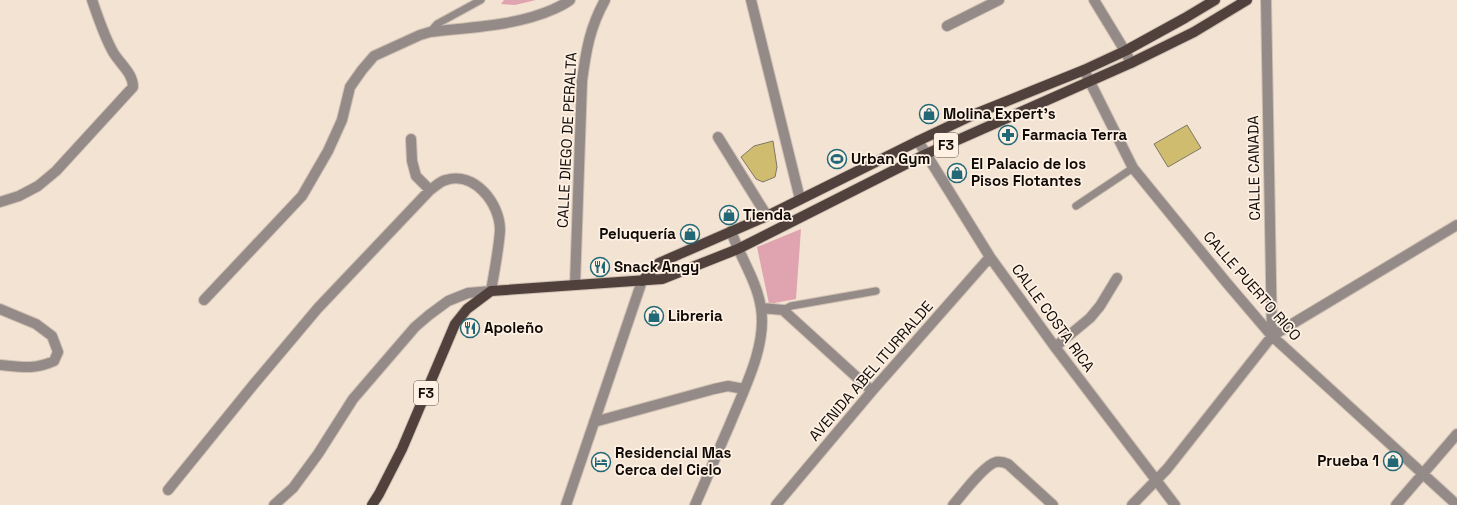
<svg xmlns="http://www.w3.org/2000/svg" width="1457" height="505" font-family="'Space Grotesk',sans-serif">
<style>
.green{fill:#e0a4b0}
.building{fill:#d0bc6e;stroke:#7d7967}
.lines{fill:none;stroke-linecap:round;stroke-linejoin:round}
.lane-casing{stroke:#cfc0b2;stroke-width:9}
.street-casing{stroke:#cfc0b2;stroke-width:12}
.primary-casing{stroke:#cfc0b2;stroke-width:12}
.lane{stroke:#948b88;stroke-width:7}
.street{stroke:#948b88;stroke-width:10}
.primary{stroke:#51413d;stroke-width:10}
.labels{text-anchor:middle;stroke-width:3.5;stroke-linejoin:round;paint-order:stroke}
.shield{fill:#fef1e4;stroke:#574f49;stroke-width:1}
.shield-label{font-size:14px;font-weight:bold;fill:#0f0a06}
.poi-label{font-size:15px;font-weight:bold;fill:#0f0a06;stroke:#fef1e4;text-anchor:start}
.street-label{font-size:15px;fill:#0f0a06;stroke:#fef1e4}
</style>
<rect width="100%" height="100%" fill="#f3e3d3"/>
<path class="green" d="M 504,0 L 536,0 L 515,5 L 501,4 Z
M 801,229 L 796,299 L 769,304 L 757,247 Z"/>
<path class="building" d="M 1187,125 L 1201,148 L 1168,167 L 1154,144 Z
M 773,141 L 777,167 L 775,177 L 763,182 L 756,179 L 741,157 L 754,146 Z"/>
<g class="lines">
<defs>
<path id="lane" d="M 430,32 L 437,24 L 481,0
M 1076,206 L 1133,168
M 783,310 L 791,306 L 876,291"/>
<path id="street" d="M 751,0 L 800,199
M 1094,0 L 1125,51 L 1131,63
M 1266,0 L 1272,336
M 947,26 L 999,0
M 1084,70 L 1133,168 L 1226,282 L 1272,336 L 1457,505
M 718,137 L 767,216
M 411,139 L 412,161 L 416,176 L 430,190
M 918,141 L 990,257 L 1055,347 L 1175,505
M 0,202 L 19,196 L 38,186 L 56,171 L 133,87 C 133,73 120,64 113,52 C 104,36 98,17 92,0
M 575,285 L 582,81 C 586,50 590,27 605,0
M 204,300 L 302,196 L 328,151 L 342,120 L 350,87 L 362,70 L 374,56 L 420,35 L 430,32 C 472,27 516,26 554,9 C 560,6 565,4 570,0
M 761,308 L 783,310 L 872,391
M 0,309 L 36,324 L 52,336 L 58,352 L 54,361 C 34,370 21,367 0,365
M 1055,347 L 1090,318 L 1100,306 L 1117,278
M 594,422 L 714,389 L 728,386 L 744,389
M 168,490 L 254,384 L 318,308 L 430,190 C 435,187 440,181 446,180 C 474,171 500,203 500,230 C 499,248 494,273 491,291 L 468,293 L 448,301 L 429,315 L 415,327 L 353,399 L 318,454 L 293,488 L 274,505
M 566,505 L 642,281
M 695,505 C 707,478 718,451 730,424 C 744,389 767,346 761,308 C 757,281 740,257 731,231
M 776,505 L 872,391 L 990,257
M 953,505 C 962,495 984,465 996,462 C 1001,461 1004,462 1008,464 L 1053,505
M 1132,505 L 1167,469 L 1272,336 L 1457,225
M 1396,505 L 1457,434"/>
<path id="primary" d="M 642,281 L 659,263 L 767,216 L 918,141 L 975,114 L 1084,70 L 1125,51 L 1185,18 L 1215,0
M 372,505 L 379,494 L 402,449 L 455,324 L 467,309 L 491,291 L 662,279 L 738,249 L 926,154 L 1131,63 L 1194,32 L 1247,0"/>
</defs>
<use href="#lane" class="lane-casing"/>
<use href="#street" class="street-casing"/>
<use href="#primary" class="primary-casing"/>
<use href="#lane" class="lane"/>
<use href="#street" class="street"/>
<use href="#primary" class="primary"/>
</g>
<defs>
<symbol id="shop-ring" viewBox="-11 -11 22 22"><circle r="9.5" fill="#fef1e4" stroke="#226877" stroke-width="1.5"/><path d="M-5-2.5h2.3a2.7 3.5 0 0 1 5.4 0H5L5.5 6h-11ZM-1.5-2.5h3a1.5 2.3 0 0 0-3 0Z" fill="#226877"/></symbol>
<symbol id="pharmacy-ring" viewBox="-11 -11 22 22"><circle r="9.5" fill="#fef1e4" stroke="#226877" stroke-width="1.5"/><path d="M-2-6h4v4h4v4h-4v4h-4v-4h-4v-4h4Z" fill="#226877"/></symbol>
<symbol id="stadium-ring" viewBox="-11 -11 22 22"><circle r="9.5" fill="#fef1e4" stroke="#226877" stroke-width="1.5"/><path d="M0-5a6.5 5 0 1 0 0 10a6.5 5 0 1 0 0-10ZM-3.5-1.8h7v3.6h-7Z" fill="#226877"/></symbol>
<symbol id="restaurant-ring" viewBox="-11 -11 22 22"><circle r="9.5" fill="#fef1e4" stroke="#226877" stroke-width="1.5"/><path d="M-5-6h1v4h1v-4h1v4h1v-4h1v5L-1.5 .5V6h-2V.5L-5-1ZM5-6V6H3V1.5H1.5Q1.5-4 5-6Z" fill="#226877"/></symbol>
<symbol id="hotel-ring" viewBox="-11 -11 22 22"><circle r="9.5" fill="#fef1e4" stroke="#226877" stroke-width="1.5"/><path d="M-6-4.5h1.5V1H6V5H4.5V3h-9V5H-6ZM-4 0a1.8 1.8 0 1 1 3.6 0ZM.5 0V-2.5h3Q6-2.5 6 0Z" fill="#226877"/></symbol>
</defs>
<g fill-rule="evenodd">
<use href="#shop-ring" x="918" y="103" width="22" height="22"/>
<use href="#pharmacy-ring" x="997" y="124" width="22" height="22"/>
<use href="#stadium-ring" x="826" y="148" width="22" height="22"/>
<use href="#shop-ring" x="946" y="162" width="22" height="22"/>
<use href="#shop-ring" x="718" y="204" width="22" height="22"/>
<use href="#shop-ring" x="679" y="223" width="22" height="22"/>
<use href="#restaurant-ring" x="589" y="256" width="22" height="22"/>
<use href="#shop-ring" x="643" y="305" width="22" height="22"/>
<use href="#restaurant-ring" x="459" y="317" width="22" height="22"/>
<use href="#shop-ring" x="1382" y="450" width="22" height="22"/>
<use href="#hotel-ring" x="590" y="451" width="22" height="22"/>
</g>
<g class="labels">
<g class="shield">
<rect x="934" y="133" width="24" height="24" rx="3"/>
<rect x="414" y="381" width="24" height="24" rx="3"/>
</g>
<g class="shield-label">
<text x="946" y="150">F3</text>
<text x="426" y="398">F3</text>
</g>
<g class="poi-label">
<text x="943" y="119">Molina Expert's</text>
<text x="1022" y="140">Farmacia Terra</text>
<text x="851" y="164">Urban Gym</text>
<text x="971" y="169">El Palacio de los<tspan x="971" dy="17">Pisos Flotantes</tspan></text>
<text x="743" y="220">Tienda</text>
<text x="676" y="239" text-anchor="end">Peluquería</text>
<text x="614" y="272">Snack Angy</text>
<text x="668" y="321">Libreria</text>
<text x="484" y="333">Apoleño</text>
<text x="615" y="458">Residencial Mas<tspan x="615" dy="17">Cerca del Cielo</tspan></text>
<text x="1379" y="466" text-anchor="end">Prueba 1</text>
</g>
<g class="street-label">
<text transform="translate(567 140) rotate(-87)" y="5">CALLE DIEGO DE PERALTA</text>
<text transform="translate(1254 168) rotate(-91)" y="5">CALLE CANADA</text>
<text transform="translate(1252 286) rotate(49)" y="5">CALLE PUERTO RICO</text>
<text transform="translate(1053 318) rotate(54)" y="5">CALLE COSTA RICA</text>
<text transform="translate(871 371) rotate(-49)" y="5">AVENIDA ABEL ITURRALDE</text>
</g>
</g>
</svg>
